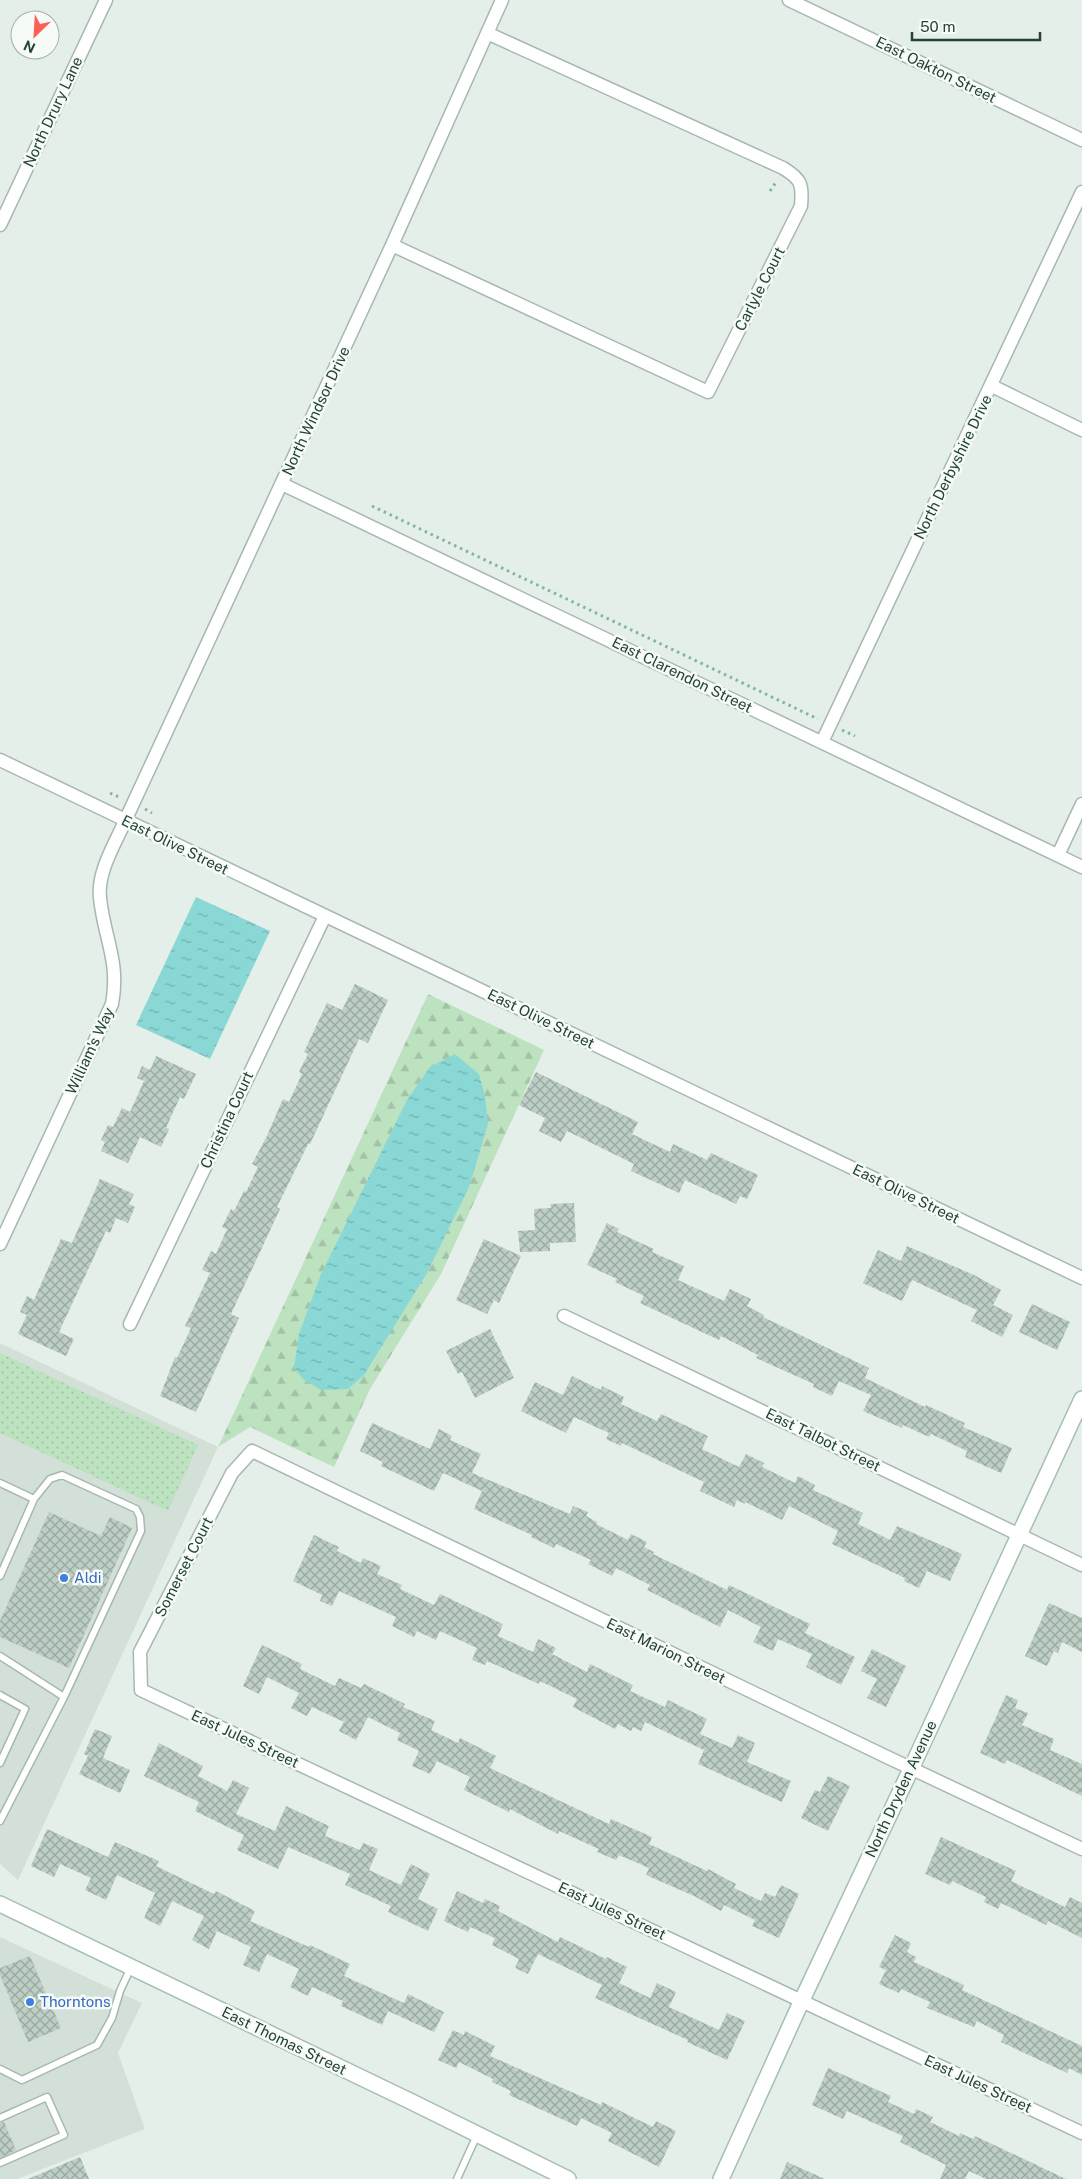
<svg xmlns="http://www.w3.org/2000/svg" width="1082" height="2179" font-family="'Public Sans',sans-serif">
<style>
.built{fill:#d3e0d8}
.grass{fill:url(#grass-dots)}
.forest{fill:url(#forest-firs)}
.water{fill:url(#water-ripples)}
.building{fill:url(#building-cross-hatch)}
.lines{fill:none;stroke-linecap:round;stroke-linejoin:round}
.lane-casing{stroke:#a7b8af;stroke-width:9}
.street-casing{stroke:#a7b8af;stroke-width:15}
.secondary-casing{stroke:#a5bfb1;stroke-width:18}
.path{stroke:#83b69c;stroke-width:3;stroke-dasharray:2.5 4;stroke-linecap:butt}
.lane{stroke:#fff;stroke-width:6}
.street{stroke:#fff;stroke-width:12}
.secondary{stroke:#fff;stroke-width:15}
.shop-dot{fill:#3f7fe0;stroke:#f7fbf8;stroke-width:2}
.labels{text-anchor:middle;stroke-width:5;stroke-linejoin:round;paint-order:stroke}
.street-label{font-size:15px;fill:#224434;stroke:#f7fbf8}
.shop-label{font-size:15px;fill:#366cbe;stroke:#f7fbf8;text-anchor:start}
</style>
<defs>
<pattern id="grass-dots" width="8" height="8" patternUnits="userSpaceOnUse" patternTransform="scale(1.25)"><rect width="8" height="8" fill="#bde2c0"/><path d="M2 2h.1M6 6h.1" fill="none" stroke="#a2c3a6" stroke-width="1.8" stroke-linecap="round"/></pattern>
<pattern id="forest-firs" width="22" height="20" patternUnits="userSpaceOnUse" patternTransform="scale(1.25)"><rect width="22" height="20" fill="#bde2c0"/><path d="M5 1l3.5 6h-7zM16 11l3.5 6h-7z" fill="#a2c3a6"/></pattern>
<pattern id="water-ripples" width="26" height="14" patternUnits="userSpaceOnUse" patternTransform="scale(1.25)"><rect width="26" height="14" fill="#8ad8d6"/><path d="M2 4q2-2 4 0t4 0M15 11q2-2 4 0t4 0" fill="none" stroke="#70b1ae"/></pattern>
<pattern id="building-cross-hatch" width="8" height="8" patternUnits="userSpaceOnUse" patternTransform="scale(1.25)"><rect width="8" height="8" fill="#bdcec4"/><path d="M0 0l8 8M0 8l8-8" fill="none" stroke="#99a9a0"/></pattern>
</defs>
<rect width="100%" height="100%" fill="#e5efe9"/>
<path class="built" d="M 0,1343 L 218,1447 L 18,1880 L 0,1864 Z
M 0,1937 L 142,2003 L 118,2053 L 145,2129 L 17,2179 L 0,2179 Z"/>
<path class="grass" d="M 0,1353 L 198,1445 L 168,1511 L 0,1433 Z"/>
<path class="forest" d="M 428,994 L 544,1050 L 441,1274 L 370,1389 L 334,1467 L 250,1427 L 218,1447 Z"/>
<path class="water" d="M 196,897 L 270,931 L 210,1059 L 136,1025 Z
M 455,1054 L 479,1074 L 485,1096 L 488,1124 L 469,1187 L 427,1273 L 364,1375 L 348,1389 L 321,1390 L 304,1380 L 294,1368 L 299,1334 L 321,1274 L 407,1100 L 430,1067 Z"/>
<path class="building" d="M 355,984 L 388,1000 L 368,1043 L 359,1039 L 310,1144 L 308,1144 L 277,1207 L 280,1209 L 231,1314 L 239,1318 L 196,1412 L 160,1396 L 175,1357 L 177,1358 L 191,1328 L 185,1326 L 210,1273 L 202,1270 L 211,1251 L 216,1254 L 227,1229 L 222,1227 L 231,1209 L 234,1211 L 244,1191 L 246,1192 L 258,1167 L 252,1164 L 266,1138 L 283,1099 L 289,1102 L 302,1074 L 299,1072 L 308,1054 L 304,1052 L 327,1003 L 342,1010 Z
M 156,1056 L 196,1074 L 184,1099 L 180,1097 L 166,1128 L 169,1129 L 161,1147 L 140,1137 L 128,1163 L 101,1151 L 105,1142 L 101,1140 L 108,1125 L 113,1127 L 122,1108 L 130,1112 L 144,1081 L 137,1078 L 142,1066 L 150,1070 Z
M 536,1072 L 638,1122 L 632,1134 L 670,1152 L 673,1144 L 707,1160 L 711,1153 L 758,1175 L 747,1199 L 740,1196 L 736,1204 L 685,1180 L 679,1193 L 631,1171 L 634,1164 L 567,1131 L 561,1142 L 539,1131 L 545,1118 L 519,1105 Z
M 100,1179 L 134,1194 L 129,1204 L 135,1207 L 128,1223 L 116,1218 L 110,1233 L 106,1231 L 59,1332 L 74,1339 L 66,1356 L 18,1334 L 27,1315 L 20,1312 L 27,1296 L 34,1300 L 61,1239 L 72,1243 Z
M 574,1203 L 576,1242 L 550,1243 L 550,1251 L 520,1252 L 518,1231 L 535,1230 L 534,1209 L 551,1208 L 550,1204 Z
M 607,1223 L 619,1229 L 617,1232 L 654,1249 L 652,1252 L 684,1266 L 678,1280 L 724,1301 L 730,1289 L 751,1299 L 747,1306 L 764,1315 L 763,1317 L 869,1368 L 865,1378 L 925,1407 L 926,1405 L 965,1423 L 963,1427 L 1012,1448 L 1001,1473 L 965,1457 L 967,1451 L 931,1434 L 929,1437 L 903,1425 L 902,1428 L 863,1411 L 871,1395 L 839,1381 L 832,1396 L 813,1387 L 814,1384 L 756,1358 L 758,1355 L 721,1336 L 719,1340 L 640,1303 L 644,1296 L 615,1282 L 617,1279 L 587,1265 Z
M 484,1239 L 521,1256 L 499,1303 L 494,1300 L 487,1314 L 456,1300 Z
M 907,1246 L 974,1275 L 1001,1290 L 993,1305 L 1013,1315 L 1002,1337 L 971,1321 L 977,1310 L 912,1280 L 902,1301 L 863,1283 L 878,1250 L 901,1261 Z
M 1032,1304 L 1070,1322 L 1057,1350 L 1019,1332 Z
M 490,1329 L 514,1378 L 475,1398 L 462,1372 L 458,1374 L 446,1351 Z
M 572,1376 L 601,1390 L 602,1386 L 624,1397 L 621,1404 L 657,1421 L 661,1414 L 708,1436 L 702,1449 L 739,1467 L 746,1454 L 764,1463 L 762,1467 L 795,1483 L 798,1476 L 815,1485 L 813,1490 L 863,1513 L 858,1524 L 890,1540 L 897,1526 L 962,1554 L 950,1581 L 927,1571 L 919,1588 L 904,1581 L 905,1578 L 832,1544 L 838,1531 L 789,1506 L 782,1520 L 745,1502 L 745,1504 L 737,1500 L 734,1507 L 700,1491 L 704,1482 L 622,1443 L 621,1446 L 606,1439 L 609,1433 L 574,1417 L 566,1433 L 521,1411 L 535,1382 L 563,1395 Z
M 372,1423 L 430,1449 L 439,1429 L 452,1436 L 450,1440 L 481,1454 L 472,1473 L 570,1514 L 573,1506 L 588,1512 L 586,1516 L 597,1522 L 596,1524 L 628,1540 L 631,1534 L 647,1542 L 644,1547 L 654,1552 L 653,1554 L 727,1590 L 729,1585 L 810,1624 L 805,1633 L 855,1657 L 841,1685 L 806,1667 L 812,1654 L 778,1639 L 773,1651 L 753,1642 L 761,1627 L 728,1610 L 720,1627 L 647,1590 L 650,1585 L 616,1568 L 612,1576 L 588,1564 L 591,1560 L 556,1544 L 554,1548 L 531,1537 L 532,1535 L 474,1509 L 482,1491 L 443,1473 L 434,1491 L 381,1466 L 383,1462 L 360,1451 Z
M 49,1512 L 101,1536 L 110,1517 L 132,1528 L 69,1668 L 0,1637 L 0,1621 Z
M 314,1535 L 339,1547 L 337,1551 L 361,1563 L 363,1558 L 381,1566 L 377,1574 L 402,1585 L 400,1589 L 434,1605 L 440,1594 L 503,1624 L 498,1636 L 533,1652 L 538,1639 L 556,1648 L 552,1654 L 587,1672 L 590,1664 L 633,1685 L 630,1691 L 665,1707 L 668,1700 L 707,1719 L 700,1734 L 732,1748 L 738,1735 L 755,1743 L 747,1762 L 791,1781 L 782,1802 L 698,1764 L 704,1750 L 645,1722 L 641,1731 L 633,1727 L 631,1731 L 618,1724 L 615,1729 L 573,1707 L 577,1699 L 540,1681 L 539,1684 L 487,1661 L 485,1665 L 472,1660 L 477,1648 L 440,1631 L 436,1640 L 417,1631 L 414,1637 L 392,1626 L 396,1617 L 339,1591 L 332,1606 L 320,1601 L 322,1595 L 293,1581 Z
M 1049,1603 L 1082,1618 L 1082,1652 L 1062,1642 L 1058,1653 L 1054,1651 L 1047,1666 L 1025,1656 Z
M 262,1645 L 302,1664 L 300,1669 L 335,1686 L 339,1678 L 361,1688 L 364,1684 L 405,1704 L 403,1707 L 435,1721 L 431,1730 L 458,1743 L 460,1738 L 496,1756 L 490,1768 L 609,1824 L 611,1819 L 652,1837 L 649,1844 L 707,1871 L 708,1869 L 736,1884 L 734,1888 L 761,1901 L 765,1893 L 775,1897 L 781,1885 L 799,1894 L 779,1938 L 752,1926 L 755,1920 L 724,1905 L 721,1911 L 694,1896 L 646,1875 L 649,1868 L 619,1855 L 616,1860 L 597,1852 L 599,1849 L 559,1831 L 558,1834 L 510,1809 L 509,1812 L 464,1790 L 470,1777 L 437,1761 L 430,1774 L 412,1766 L 419,1751 L 397,1740 L 400,1733 L 368,1717 L 356,1740 L 339,1731 L 344,1722 L 312,1707 L 307,1716 L 291,1708 L 299,1693 L 267,1677 L 259,1694 L 243,1686 Z
M 872,1649 L 906,1666 L 886,1707 L 867,1698 L 877,1679 L 861,1671 Z
M 1006,1695 L 1018,1700 L 1015,1708 L 1028,1713 L 1022,1725 L 1054,1739 L 1050,1750 L 1082,1764 L 1082,1796 L 1007,1760 L 1005,1764 L 980,1753 Z
M 95,1729 L 112,1736 L 103,1758 L 130,1770 L 120,1793 L 79,1774 L 88,1756 L 84,1754 Z
M 159,1743 L 203,1766 L 198,1776 L 227,1791 L 233,1780 L 249,1788 L 236,1814 L 275,1831 L 286,1806 L 329,1826 L 325,1836 L 360,1850 L 363,1843 L 378,1849 L 369,1870 L 401,1885 L 411,1864 L 430,1874 L 418,1899 L 438,1909 L 428,1931 L 388,1912 L 391,1906 L 345,1885 L 350,1874 L 288,1847 L 278,1869 L 237,1850 L 244,1835 L 195,1811 L 199,1802 L 144,1776 Z
M 828,1776 L 850,1786 L 828,1831 L 801,1818 L 815,1790 L 820,1792 Z
M 47,1829 L 108,1857 L 115,1842 L 159,1861 L 156,1866 L 214,1894 L 216,1891 L 255,1911 L 250,1921 L 309,1947 L 310,1945 L 350,1964 L 344,1976 L 404,2003 L 408,1994 L 444,2012 L 434,2032 L 388,2011 L 382,2025 L 341,2006 L 343,2001 L 312,1987 L 308,1996 L 290,1987 L 299,1969 L 267,1954 L 259,1972 L 243,1965 L 251,1947 L 217,1931 L 209,1949 L 192,1940 L 204,1916 L 172,1901 L 160,1926 L 144,1918 L 155,1893 L 117,1875 L 106,1900 L 85,1890 L 91,1878 L 60,1864 L 54,1877 L 31,1866 Z
M 941,1837 L 1016,1871 L 1011,1881 L 1065,1907 L 1070,1897 L 1082,1903 L 1082,1938 L 1048,1921 L 1046,1925 L 1001,1903 L 998,1909 L 984,1902 L 986,1897 L 952,1881 L 950,1885 L 925,1874 Z
M 457,1891 L 483,1903 L 485,1899 L 500,1906 L 498,1911 L 558,1942 L 560,1937 L 606,1959 L 607,1957 L 627,1967 L 619,1983 L 650,1998 L 657,1983 L 676,1992 L 669,2007 L 719,2030 L 727,2013 L 745,2021 L 727,2060 L 687,2042 L 688,2040 L 595,1998 L 602,1985 L 538,1954 L 528,1974 L 515,1968 L 519,1959 L 492,1945 L 495,1938 L 470,1927 L 468,1932 L 444,1921 Z
M 895,1935 L 911,1943 L 907,1952 L 916,1957 L 914,1962 L 964,1985 L 962,1990 L 1082,2046 L 1082,2075 L 1069,2068 L 1067,2073 L 1001,2042 L 1004,2035 L 977,2021 L 974,2027 L 927,2008 L 930,2002 L 901,1989 L 899,1993 L 879,1984 L 886,1970 L 879,1967 Z
M 30,1956 L 61,2028 L 28,2042 L 0,1975 L 0,1968 Z
M 453,2030 L 464,2035 L 465,2031 L 495,2046 L 490,2056 L 601,2105 L 602,2102 L 653,2127 L 656,2121 L 676,2131 L 659,2167 L 608,2141 L 612,2133 L 581,2118 L 577,2126 L 509,2095 L 511,2091 L 492,2082 L 493,2079 L 459,2062 L 456,2068 L 438,2060 Z
M 828,2068 L 891,2096 L 888,2102 L 914,2114 L 916,2109 L 933,2117 L 930,2122 L 959,2136 L 960,2133 L 973,2139 L 975,2136 L 1066,2179 L 986,2179 L 969,2171 L 965,2179 L 940,2179 L 946,2165 L 900,2142 L 903,2136 L 847,2111 L 843,2119 L 812,2105 Z
M 4,2122 L 16,2150 L 0,2158 L 0,2123 Z
M 80,2157 L 89,2179 L 28,2179 Z
M 787,2162 L 825,2179 L 780,2179 Z"/>
<g class="lines">
<defs>
<path id="lane" d="M 0,1483 L 34,1499
M 0,1576 L 34,1499 L 50,1479 L 62,1475 L 136,1509 L 140,1517 L 141,1531 L 64,1697 L 0,1821
M 0,1656 L 64,1697
M 0,1695 L 25,1709 L 0,1763
M 0,2069 L 22,2080 L 97,2045 L 112,2018 L 120,1991 L 131,1967
M 0,2118 L 47,2097 L 64,2135 L 0,2163
M 457,2179 L 477,2135"/>
<path id="street" d="M 789,0 L 1082,140
M 0,225 L 106,0
M 392,245 L 708,392 L 801,206 C 803,184 801,179 783,168 L 487,33
M 992,386 L 1082,430
M 282,484 L 1082,867
M 822,742 L 1082,192
M 0,760 L 1082,1278
M 1058,855 L 1082,804
M 0,1244 L 112,1004 C 120,961 104,938 100,898 C 97,872 115,844 125,821 L 392,245 L 502,0
M 564,1316 L 1082,1565
M 130,1324 L 325,916
M 1082,1849 L 887,1757 L 252,1451 L 232,1473 L 140,1652 L 141,1690 L 1082,2133"/>
<path id="secondary" d="M 0,1904 L 412,2102 L 568,2179
M 721,2179 L 802,2000 L 911,1769 L 1082,1399"/>
</defs>
<use href="#lane" class="lane-casing"/>
<use href="#street" class="street-casing"/>
<use href="#secondary" class="secondary-casing"/>
<path class="path" d="M 770,191 L 777,181
M 372,506 L 818,719
M 842,730 L 855,736
M 110,793 L 121,798
M 145,809 L 152,813"/>
<use href="#lane" class="lane"/>
<use href="#street" class="street"/>
<use href="#secondary" class="secondary"/>
</g>
<g class="shop-dot">
<circle cx="64" cy="1578" r="5"/>
<circle cx="30" cy="2002" r="5"/>
</g>
<g class="labels">
<g class="street-label">
<text transform="translate(936 70) rotate(26)" y="5">East Oakton Street</text>
<text transform="translate(53 112) rotate(-65)" y="5">North Drury Lane</text>
<text transform="translate(760 289) rotate(-63)" y="5">Carlyle Court</text>
<text transform="translate(316 411) rotate(-65)" y="5">North Windsor Drive</text>
<text transform="translate(953 467) rotate(-64)" y="5">North Derbyshire Drive</text>
<text transform="translate(682 675) rotate(26)" y="5">East Clarendon Street</text>
<text transform="translate(175 845) rotate(26)" y="5">East Olive Street</text>
<text transform="translate(541 1019) rotate(26)" y="5">East Olive Street</text>
<text transform="translate(90 1051) rotate(-65)" y="5">William's Way</text>
<text transform="translate(227 1120) rotate(-65)" y="5">Christina Court</text>
<text transform="translate(906 1194) rotate(26)" y="5">East Olive Street</text>
<text transform="translate(823 1440) rotate(26)" y="5">East Talbot Street</text>
<text transform="translate(184 1567) rotate(-63)" y="5">Somerset Court</text>
<text transform="translate(666 1651) rotate(26)" y="5">East Marion Street</text>
<text transform="translate(245 1739) rotate(25)" y="5">East Jules Street</text>
<text transform="translate(901 1789) rotate(-65)" y="5">North Dryden Avenue</text>
<text transform="translate(612 1911) rotate(25)" y="5">East Jules Street</text>
<text transform="translate(284 2041) rotate(26)" y="5">East Thomas Street</text>
<text transform="translate(978 2084) rotate(25)" y="5">East Jules Street</text>
</g>
<g class="shop-label">
<text x="74" y="1583">Aldi</text>
<text x="40" y="2007">Thorntons</text>
</g>
</g>
<g transform="translate(35 35) rotate(205)"><circle r="24" fill="#f7fbf8" stroke="#a2b2aa"/>
<path d="M0-4L9 19L0 12L-9 19Z" fill="#fd6056"/>
<text y="-8" font-size="14" font-weight="bold" text-anchor="middle" fill="#224434">N</text>
</g>
<path d="M912 32v8h128v-8" fill="none" stroke="#224434" stroke-width="2.5"/>
<text x="920" y="32" font-size="15" fill="#224434" stroke="#f7fbf8" stroke-width="4" paint-order="stroke">50 m</text>
</svg>
